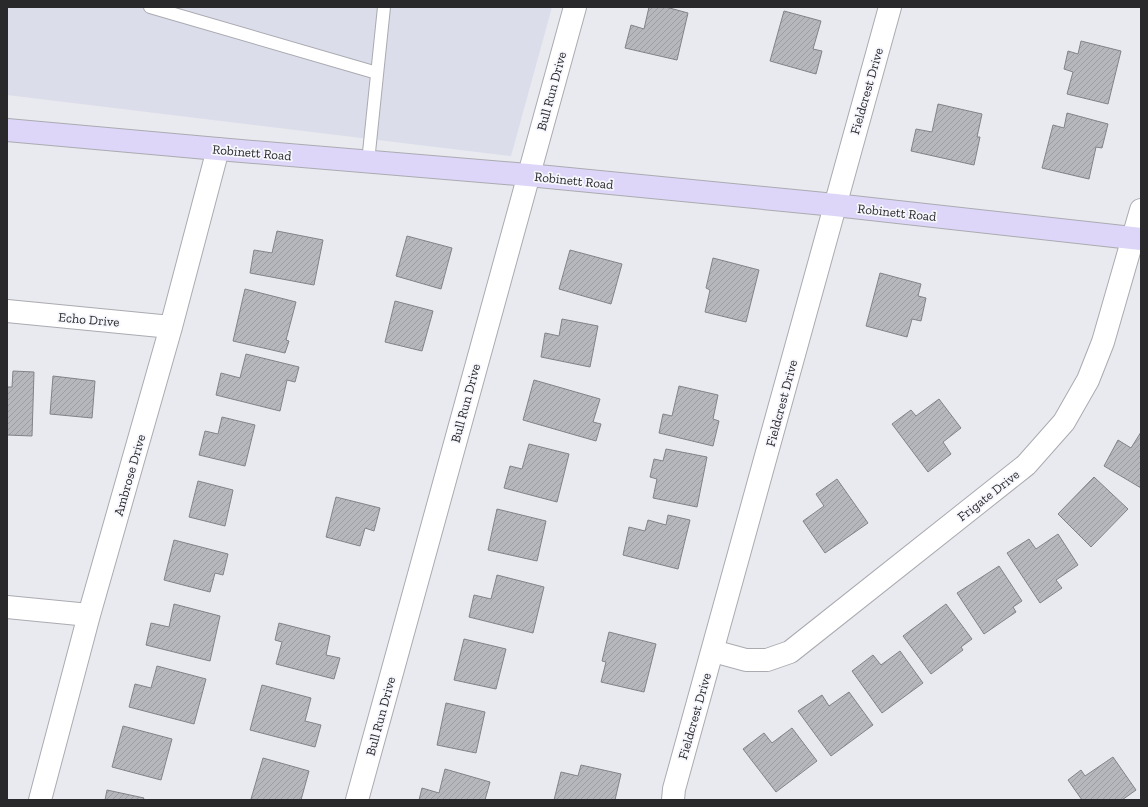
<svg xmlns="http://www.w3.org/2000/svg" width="1148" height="807" font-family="'Zilla Slab',serif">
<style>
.built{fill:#dbddea}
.building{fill:url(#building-hatch);stroke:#828388}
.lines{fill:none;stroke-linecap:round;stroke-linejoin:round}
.lane-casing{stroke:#aaabb1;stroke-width:14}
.street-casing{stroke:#aaabb1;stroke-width:24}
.secondary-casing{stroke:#aaabb1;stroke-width:24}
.lane{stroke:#fff;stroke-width:12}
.street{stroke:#fff;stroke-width:22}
.secondary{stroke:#ddd6f8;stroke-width:22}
.labels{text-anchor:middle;stroke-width:3.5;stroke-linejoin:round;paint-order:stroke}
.street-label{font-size:13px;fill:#29292b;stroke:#f6f7fd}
</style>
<defs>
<pattern id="building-hatch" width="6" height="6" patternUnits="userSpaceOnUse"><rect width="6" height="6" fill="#b6b7bc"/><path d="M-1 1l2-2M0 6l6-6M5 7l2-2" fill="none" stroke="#9c9da2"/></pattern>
</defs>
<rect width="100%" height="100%" fill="#e9eaef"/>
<path class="built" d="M 7,7 L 552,7 L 511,156 L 7,95 Z"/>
<path class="building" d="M 649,7 L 666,7 L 688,13 L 677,60 L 625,48 L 631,25 L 644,29 Z
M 784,11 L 821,21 L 813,49 L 822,51 L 816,74 L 770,61 Z
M 1081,41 L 1121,51 L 1108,104 L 1067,94 L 1073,72 L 1064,69 L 1068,51 L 1078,54 Z
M 938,104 L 982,114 L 977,137 L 980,137 L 974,165 L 911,151 L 916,129 L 932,132 Z
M 1067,113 L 1108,124 L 1102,148 L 1096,147 L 1089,179 L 1042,168 L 1053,125 L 1064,128 Z
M 277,231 L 323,240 L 314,285 L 250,273 L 254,250 L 272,253 Z
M 407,236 L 452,248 L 441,289 L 396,276 Z
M 570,250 L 622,264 L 611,304 L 559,289 Z
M 713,258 L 759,270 L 746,322 L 705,312 L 710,290 L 706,288 Z
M 880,273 L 921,284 L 918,296 L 926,298 L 921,321 L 912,319 L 907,337 L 866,326 Z
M 245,289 L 296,302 L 286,340 L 289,341 L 285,353 L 233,341 Z
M 395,301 L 433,311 L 422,351 L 385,342 Z
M 562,319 L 598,326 L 590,367 L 541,357 L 545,333 L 559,336 Z
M 246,354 L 299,367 L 295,382 L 287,380 L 280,411 L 216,395 L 221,373 L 240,378 Z
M 13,371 L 34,372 L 32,436 L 7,435 L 7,387 L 12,387 Z
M 53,376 L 95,381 L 92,418 L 50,414 Z
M 534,380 L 600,399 L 593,422 L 601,424 L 596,441 L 523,420 Z
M 679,386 L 718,395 L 713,419 L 719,421 L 713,446 L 659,433 L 663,414 L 672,416 Z
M 939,399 L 961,428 L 943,442 L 951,454 L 928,472 L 892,424 L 911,410 L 916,416 Z
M 222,417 L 255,425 L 245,466 L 199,455 L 205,431 L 218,434 Z
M 1141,432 L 1141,488 L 1104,466 L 1118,440 L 1131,448 Z
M 529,444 L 569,454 L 557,502 L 504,488 L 510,466 L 522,469 Z
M 666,449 L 707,457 L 697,507 L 653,498 L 657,479 L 650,477 L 654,459 L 663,461 Z
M 1094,477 L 1128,509 L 1091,547 L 1058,514 Z
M 837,479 L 868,523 L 825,553 L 803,521 L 824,506 L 816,494 Z
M 198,481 L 233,490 L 225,526 L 189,517 Z
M 336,497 L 380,508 L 374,531 L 365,528 L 360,546 L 326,537 Z
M 497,509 L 546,521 L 537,561 L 488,550 Z
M 668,515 L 690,520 L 678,569 L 623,555 L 629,527 L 645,531 L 648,520 L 666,525 Z
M 1058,534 L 1078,565 L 1056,580 L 1062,588 L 1040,603 L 1007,553 L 1029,539 L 1036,549 Z
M 174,540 L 228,554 L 223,575 L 215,573 L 210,592 L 164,580 Z
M 999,566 L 1022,601 L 1013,607 L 1016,612 L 984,634 L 957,593 Z
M 497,575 L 544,587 L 533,633 L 469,617 L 474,595 L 491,599 Z
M 174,604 L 220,616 L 210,661 L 146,645 L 151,623 L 169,627 Z
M 946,604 L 972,639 L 961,647 L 963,650 L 931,674 L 903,636 Z
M 279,623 L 330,636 L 326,655 L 340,658 L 334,679 L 276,664 L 282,642 L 275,640 Z
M 609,632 L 656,644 L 644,692 L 601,682 L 606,662 L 602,661 Z
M 464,639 L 506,649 L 496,689 L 454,680 Z
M 900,651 L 923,683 L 882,713 L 852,671 L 873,655 L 881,665 Z
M 157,666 L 206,679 L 194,724 L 129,707 L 135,684 L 151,688 Z
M 262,685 L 311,698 L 305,721 L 321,725 L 315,747 L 250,730 Z
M 849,692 L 873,725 L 831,756 L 798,711 L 822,695 L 829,706 Z
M 446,703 L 485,712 L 476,753 L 437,745 Z
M 123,726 L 172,739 L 161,780 L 112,767 Z
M 792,728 L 817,761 L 776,792 L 743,749 L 764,733 L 772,743 Z
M 1113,757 L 1136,790 L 1122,800 L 1082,800 L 1068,780 L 1081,770 L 1085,776 Z
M 263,758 L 309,771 L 301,800 L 256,800 L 251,799 Z
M 581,765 L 621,774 L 615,800 L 554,800 L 561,772 L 578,776 Z
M 445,769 L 490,782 L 485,800 L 419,800 L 422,788 L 439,793 Z
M 107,790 L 144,798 L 143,800 L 105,800 Z"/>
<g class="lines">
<defs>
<path id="lane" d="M 150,7 L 377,73
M 368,162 L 384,7"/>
<path id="street" d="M 7,311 L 171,327
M 7,607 L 89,615
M 713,651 L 746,660 L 767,660 L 790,652 L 1026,465 L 1064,422 L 1088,380 L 1103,342 L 1141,210
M 40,800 L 89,615 L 171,327 L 218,149
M 357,800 L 575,7
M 673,800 L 674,789 L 890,7"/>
<path id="secondary" d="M 7,130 L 218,149 L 528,175 L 835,205 L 1141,239"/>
</defs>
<use href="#lane" class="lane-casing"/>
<use href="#street" class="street-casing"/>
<use href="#secondary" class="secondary-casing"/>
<use href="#lane" class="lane"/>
<use href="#street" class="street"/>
<use href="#secondary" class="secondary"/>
</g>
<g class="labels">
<g class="street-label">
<text transform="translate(551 91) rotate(-75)" y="5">Bull Run Drive</text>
<text transform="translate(866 91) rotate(-74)" y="5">Fieldcrest Drive</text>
<text transform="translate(252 152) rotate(5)" y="5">Robinett Road</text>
<text transform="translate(574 180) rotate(6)" y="5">Robinett Road</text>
<text transform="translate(897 212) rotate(6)" y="5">Robinett Road</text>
<text transform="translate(89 319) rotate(5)" y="5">Echo Drive</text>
<text transform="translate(465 403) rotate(-75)" y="5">Bull Run Drive</text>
<text transform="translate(781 403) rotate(-75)" y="5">Fieldcrest Drive</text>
<text transform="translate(129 475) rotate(-74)" y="5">Ambrose Drive</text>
<text transform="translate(988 495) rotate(-38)" y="5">Frigate Drive</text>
<text transform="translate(380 716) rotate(-75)" y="5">Bull Run Drive</text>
<text transform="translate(694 716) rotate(-74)" y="5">Fieldcrest Drive</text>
</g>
</g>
<rect width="1148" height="807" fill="none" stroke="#29292b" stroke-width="16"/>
</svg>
